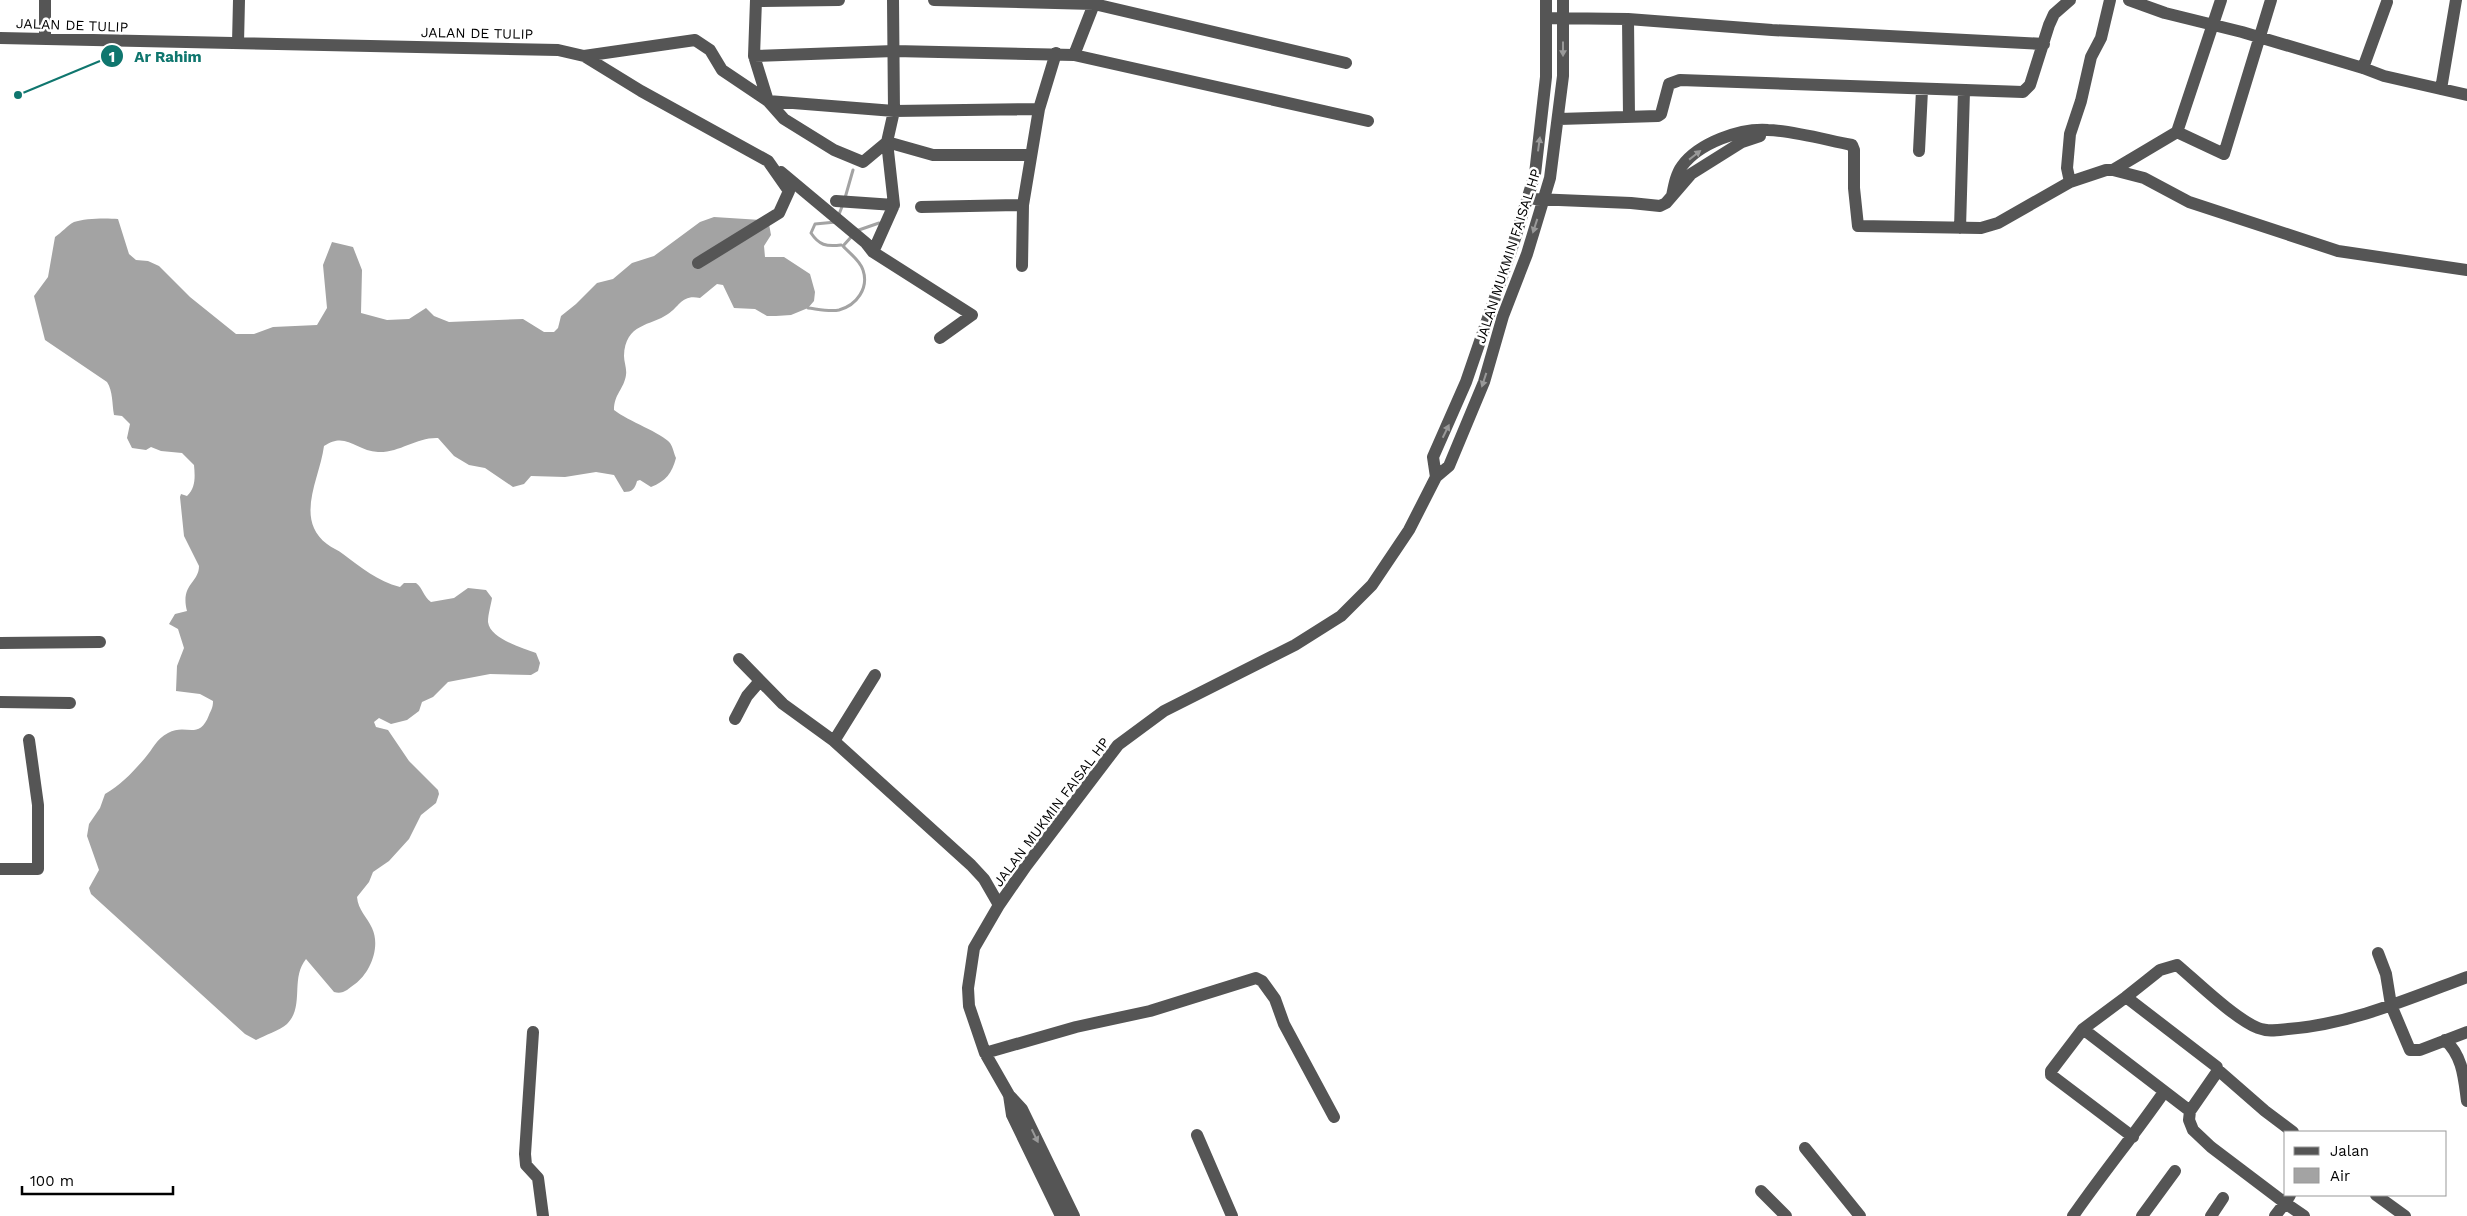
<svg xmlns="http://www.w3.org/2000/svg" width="2467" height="1216" font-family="'Work Sans',sans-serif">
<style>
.water{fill:#a3a3a3}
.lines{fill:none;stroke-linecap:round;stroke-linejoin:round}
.stream{stroke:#a3a3a3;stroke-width:3}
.minor{stroke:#555;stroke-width:12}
.oneway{fill:#999}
.labels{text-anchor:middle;stroke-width:5;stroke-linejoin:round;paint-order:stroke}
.street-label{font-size:14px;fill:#000;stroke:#fff}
.leader{fill:none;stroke:#0f766e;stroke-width:2}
.callout-dot{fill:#0f766e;stroke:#fff;stroke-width:2}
.mark-label{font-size:15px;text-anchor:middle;font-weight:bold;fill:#fff}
.callout-label{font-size:15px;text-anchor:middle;font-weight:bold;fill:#0f766e;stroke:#fff;stroke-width:5;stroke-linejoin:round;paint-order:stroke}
</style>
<rect width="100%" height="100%" fill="#fff"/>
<path class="water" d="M 714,217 L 761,220 L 769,224 L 771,235 L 764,246 L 765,257 L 784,257 L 810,274 L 815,292 L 814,301 L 808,308 L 791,315 L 776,316 L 767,316 L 755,309 L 734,308 L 723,285 L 717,284 L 700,298 C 682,294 680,306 668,314 C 651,326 625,323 624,356 C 624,362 627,369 626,375 C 624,389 614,394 614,410 C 628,421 662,433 670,443 C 673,447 674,454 676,458 C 672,473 666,481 651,487 L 640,480 L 637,481 C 635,489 632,492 624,492 L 614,475 L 596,472 L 565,477 L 531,476 L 524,484 L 513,487 L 485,468 L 469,465 L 454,456 L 438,438 C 417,437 399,453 378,452 C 356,451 346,431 324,446 C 320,478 294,519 327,544 C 332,548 338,550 343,554 C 362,568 377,581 400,587 L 404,583 L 416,583 C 423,588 423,596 431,602 L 454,598 L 468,588 L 486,590 L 492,598 C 491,605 488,614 488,622 C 490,639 523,648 536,653 L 540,663 L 538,671 L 531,675 L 490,674 L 448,682 L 433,697 L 422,702 L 419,711 L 407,720 L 391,724 L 379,718 L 374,722 L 376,727 L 388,730 L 409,761 L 438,790 L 439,794 L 436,803 L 421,815 L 409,839 L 389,861 L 373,872 L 369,882 L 357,897 C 358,910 367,917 372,928 C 381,947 370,973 355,984 C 348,989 343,995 334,992 L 306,959 C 290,979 305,1006 287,1024 C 279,1031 265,1035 256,1040 L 245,1034 L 91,894 L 89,888 L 99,870 L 87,836 L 89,824 L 100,808 L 105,794 C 121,785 133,772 145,758 C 153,749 156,739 168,733 C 186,723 199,741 209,715 C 211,710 213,708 213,701 L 200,694 L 176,691 L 177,666 L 184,648 L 178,629 L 169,624 L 175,614 L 187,611 C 180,584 199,583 199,566 L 184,536 L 180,497 L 181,494 L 187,496 C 196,488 195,476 194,465 L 182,453 L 161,451 L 151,447 L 146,450 L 132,448 L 127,438 L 130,424 L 122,416 L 114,415 C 112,404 113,391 107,382 L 45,340 L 34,296 L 48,277 L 55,237 C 61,233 68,225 74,222 C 85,218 107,218 118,219 L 129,254 L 136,260 L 148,261 L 159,266 L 190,297 L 236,334 L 254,334 L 273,327 L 317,325 L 327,308 L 323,265 L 332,242 L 353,247 L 362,270 L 361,313 L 387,320 L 409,319 L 426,308 L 434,316 L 449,322 L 523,319 L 544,332 L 554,332 L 558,328 L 561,316 L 576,304 L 597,283 L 613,279 L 632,263 L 654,256 L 700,222 Z"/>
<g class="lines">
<path class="stream" d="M 845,198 L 853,170
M 838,217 L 843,204
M 836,222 L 815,224 L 811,233 C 819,245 826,247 841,245
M 856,231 L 879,223
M 808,308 C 817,309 830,312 839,310 C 857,305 869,288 863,270 C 860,260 850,254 843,246 L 852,236"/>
<path class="minor" d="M 45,0 L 45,38
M 756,0 L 754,56 L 768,101
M 934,0 L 1094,4 L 1346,63
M 2129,0 L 2165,13 L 2242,32 L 2363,68 L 2384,76 L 2467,95
M 756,1 L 839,0
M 1547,18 L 1628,19 L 1772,30 L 2044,44
M 1628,19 L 1629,117
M 0,38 L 558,50 L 584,56 L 641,91 L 768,161 L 789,191 L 779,213 L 698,263
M 238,43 L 239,0
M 1074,55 L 1094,4
M 584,56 L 695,40 L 710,50 L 722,70 L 768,101 L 784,119 L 834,150 L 863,162 L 887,142 L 933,155 L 1031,155
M 754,56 L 894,51 L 1074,55 L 1368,121
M 2363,68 L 2387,2
M 2441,89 L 2456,0
M 768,101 L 894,111 L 1039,109
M 1559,119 L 1658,116 L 1661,114 L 1669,84 L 1680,80 L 2023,92 L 2030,85 L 2049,25 L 2054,14 L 2070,0
M 2177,132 L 2221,0
M 1919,151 L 1922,90
M 2113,170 L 2177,132 L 2224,154 L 2271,0
M 781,172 L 866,243 L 873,252 L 972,315 L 940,338
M 2070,182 L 2067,168 L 2070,134 L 2081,101 L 2091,57 L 2101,38 L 2110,0
M 1672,196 C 1674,186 1676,174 1682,166 C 1699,143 1740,128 1768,130 C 1794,131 1826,140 1852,145 L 1854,150 L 1854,188 L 1858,226 L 1981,228 L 1998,223 L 2070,182 L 2106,170 L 2113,170 L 2144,178 L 2189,202 L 2338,251 L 2467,270
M 1535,199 L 1631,203 L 1660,206 L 1666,203 L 1691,174 L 1742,142 L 1760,136
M 836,201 L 894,205
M 921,207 L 1023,205 L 1039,109 L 1056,53
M 1960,228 L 1964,91
M 873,252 L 894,205 L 887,142 L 894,111 L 893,0
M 1022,266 L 1023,205
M 1436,477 L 1433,457 L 1466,382 L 1512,248 L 1535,174 L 1546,77 L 1546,0
M 0,643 L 100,642
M 739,659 L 783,704 L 834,741 L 971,865 L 984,879 L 999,905
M 0,702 L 70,703
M 735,719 L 747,696 L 760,681
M 834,741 L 875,675
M 0,869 L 38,869 L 38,805 L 29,740
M 2378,953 L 2386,974 L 2391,1005 L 2410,1050 L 2420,1050 L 2467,1032
M 2126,997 L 2160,970 L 2177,965 C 2197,982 2235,1019 2258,1028 C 2268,1032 2278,1030 2288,1029 C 2351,1024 2408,999 2467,977
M 2083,1029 L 2190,1111 L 2189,1120 L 2193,1130 L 2211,1147 L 2285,1203 L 2290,1195
M 533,1032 L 525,1154 L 526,1165 L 538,1178 L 543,1216
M 2445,1040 C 2463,1056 2464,1079 2467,1101
M 985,1053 L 1076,1027 L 1150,1011 L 1256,978 L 1262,981 L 1275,999 L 1284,1024 L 1334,1117
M 2218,1070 L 2265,1111 L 2293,1132
M 1009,1095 L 1012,1115 L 1061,1216
M 1197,1135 L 1232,1216
M 2133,1137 L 2051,1075 L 2051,1071 L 2083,1029 L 2126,997 L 2217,1067 L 2217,1072 L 2190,1111
M 1805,1148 L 1860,1216
M 1761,1191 L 1786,1216
M 2376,1195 L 2405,1216
M 1074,1216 L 1022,1109 L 1009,1095 L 985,1053 L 969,1006 L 968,988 L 974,948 L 999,905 L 1026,866 L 1118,745 L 1164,711 L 1295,645 L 1341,616 L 1372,585 L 1409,530 L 1436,477 L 1449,466 L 1484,382 L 1503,316 L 1527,254 L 1550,178 L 1563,76 L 1563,0
M 2073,1216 C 2102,1174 2135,1134 2164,1092
M 2142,1216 L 2175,1171
M 2211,1216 L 2223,1198
M 2275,1216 L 2285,1203 L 2304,1216"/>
</g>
<defs><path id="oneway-solid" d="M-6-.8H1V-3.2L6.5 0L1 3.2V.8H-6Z" transform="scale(1.25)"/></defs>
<g class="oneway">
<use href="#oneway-solid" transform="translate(1563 49) rotate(90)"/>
<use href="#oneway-solid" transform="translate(1539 144) rotate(-82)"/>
<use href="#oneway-solid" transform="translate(1695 155) rotate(-38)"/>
<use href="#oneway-solid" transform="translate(1535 226) rotate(108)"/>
<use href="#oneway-solid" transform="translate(1484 380) rotate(108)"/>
<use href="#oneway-solid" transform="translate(1446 431) rotate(-64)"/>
<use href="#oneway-solid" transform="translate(1035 1136) rotate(64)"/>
</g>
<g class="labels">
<g class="street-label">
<text transform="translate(72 25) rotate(2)" y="5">JALAN DE TULIP</text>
<text transform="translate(477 33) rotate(1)" y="5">JALAN DE TULIP</text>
<text transform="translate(1508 256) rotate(-72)" y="5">JALAN MUKMIN FAISAL HP</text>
<text transform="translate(1051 812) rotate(-53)" y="5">JALAN MUKMIN FAISAL HP</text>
</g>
</g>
<path class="leader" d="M18 95L112 56"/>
<g class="callout-dot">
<circle cx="18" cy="95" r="5"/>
<circle cx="112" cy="56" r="12"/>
</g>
<g class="mark-label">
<text x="112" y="62">1</text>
</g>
<g class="callout-label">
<text x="168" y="62">Ar Rahim</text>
</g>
<rect x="2284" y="1131" width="162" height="65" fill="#ffffff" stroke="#999999"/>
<rect x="2294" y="1147" width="25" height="8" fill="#555555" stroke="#999999"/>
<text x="2330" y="1156" font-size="15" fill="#000000">Jalan</text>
<rect x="2294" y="1168" width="25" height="15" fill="#a3a3a3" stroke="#999999"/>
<text x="2330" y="1181" font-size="15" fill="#000000">Air</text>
<path d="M22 1186v8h151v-8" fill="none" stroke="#000000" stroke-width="2.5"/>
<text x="30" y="1186" font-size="15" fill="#000000" stroke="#ffffff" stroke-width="4" paint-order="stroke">100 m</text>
</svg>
